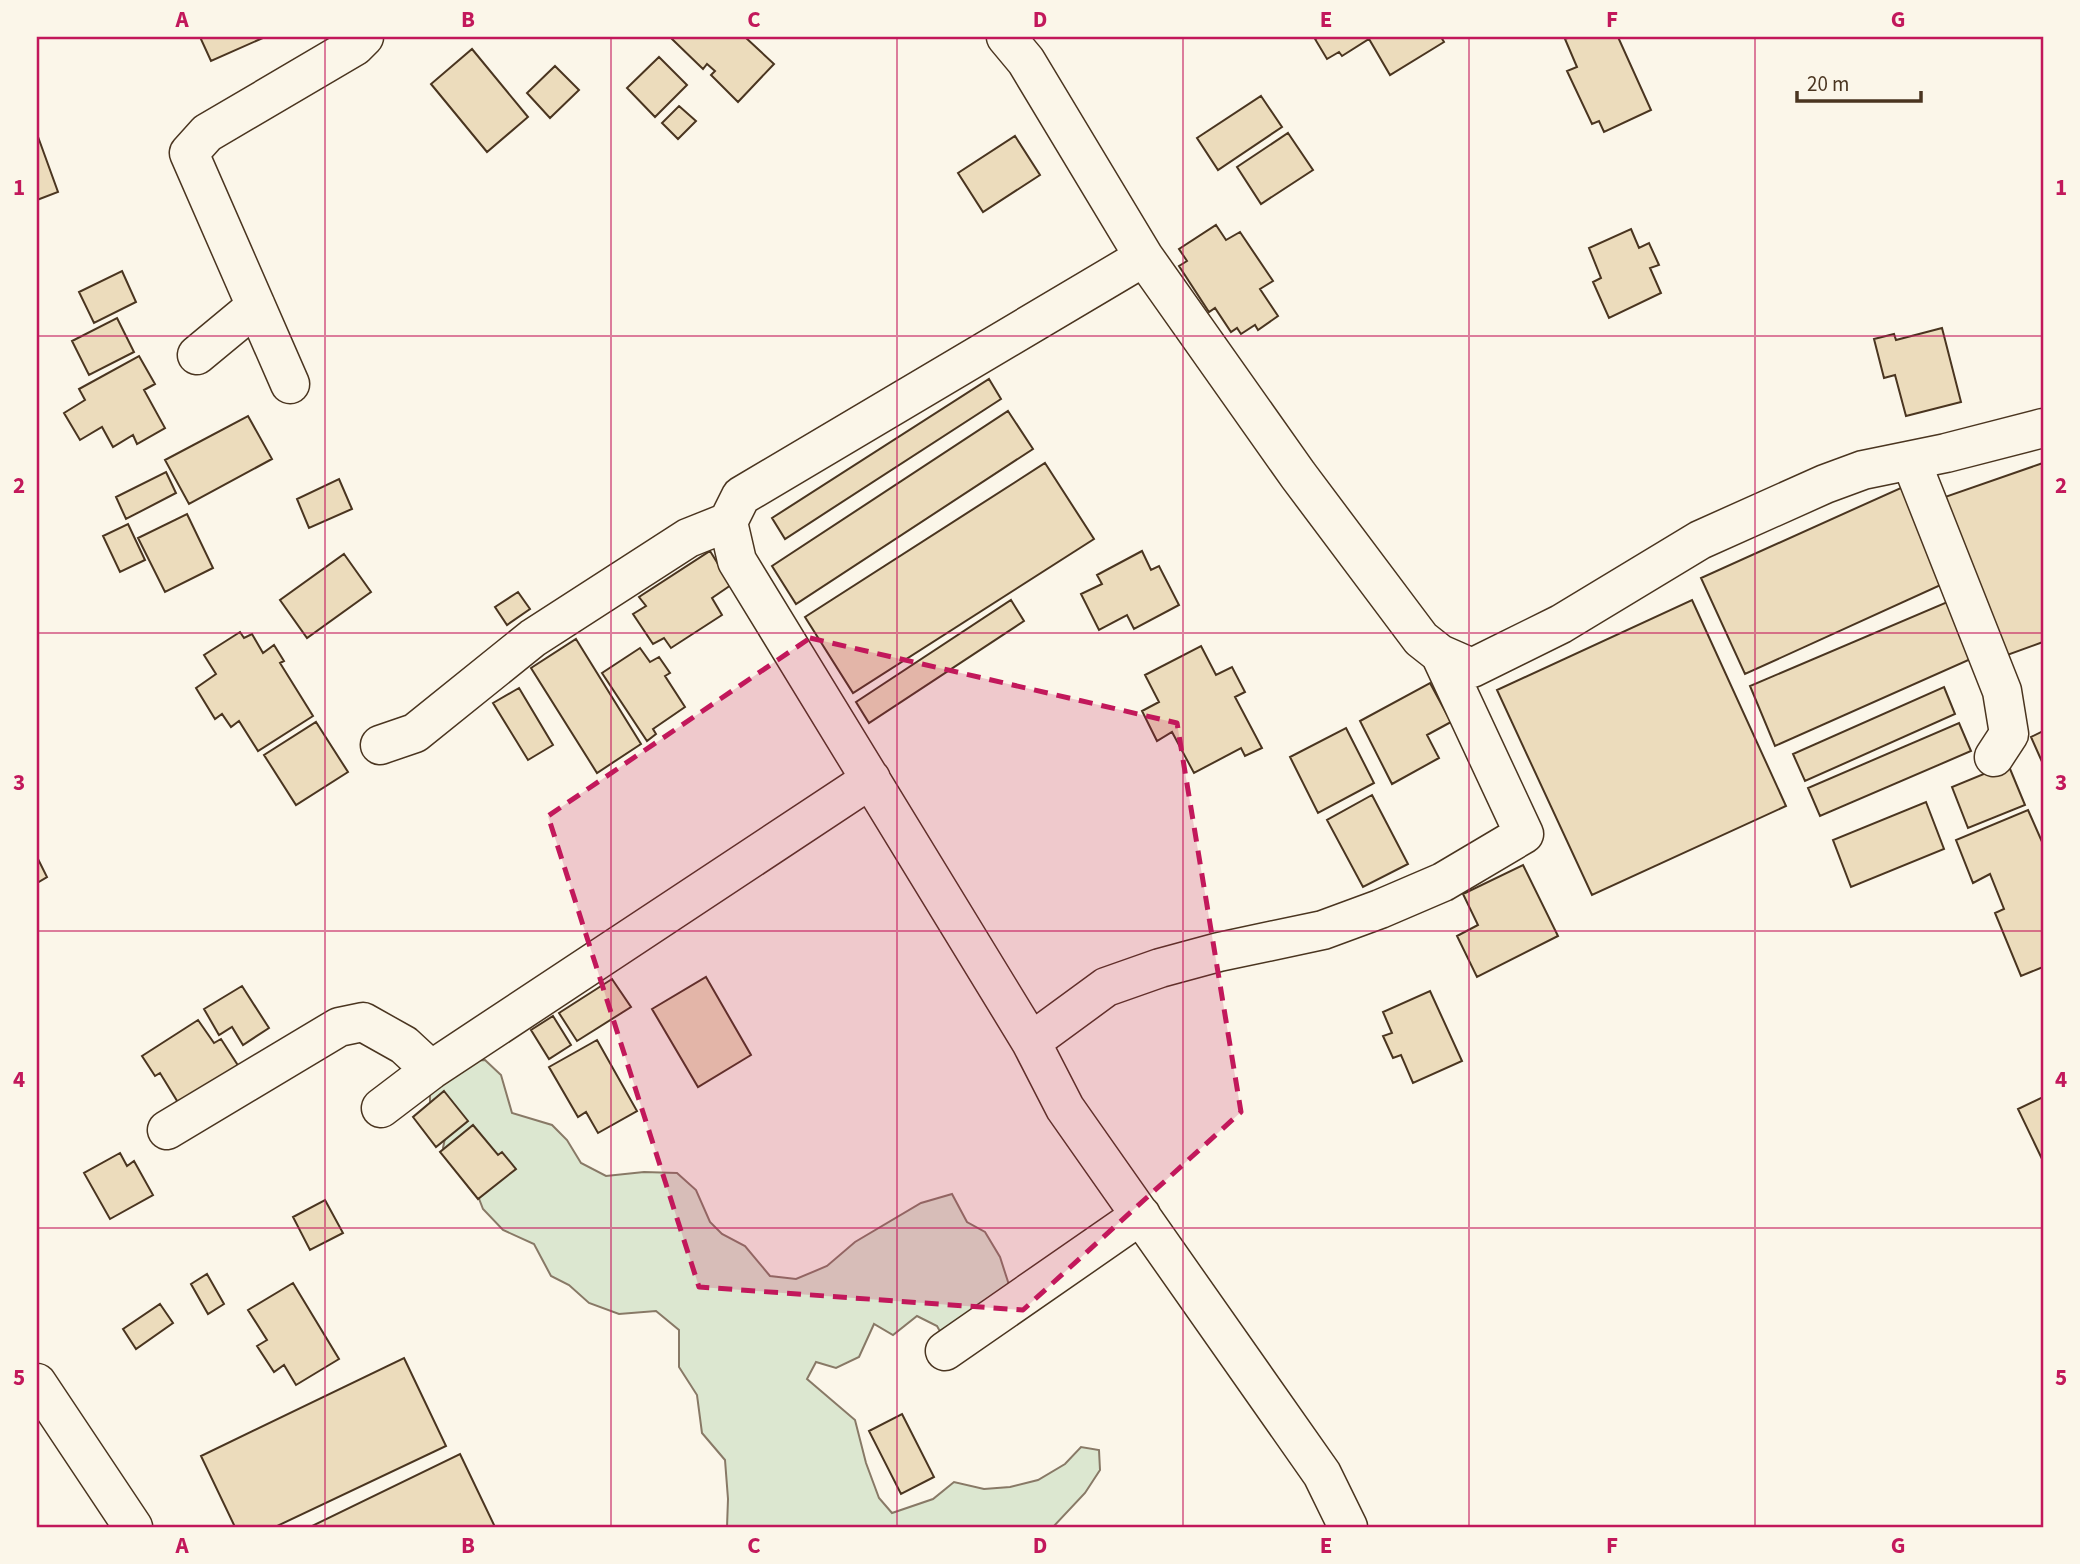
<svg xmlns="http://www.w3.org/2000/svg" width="2080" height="1564" font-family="'Source Sans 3',sans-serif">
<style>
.green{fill:#dce7d0;stroke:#887966;stroke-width:2}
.building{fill:#ecdcbc;stroke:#4a3520;stroke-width:2}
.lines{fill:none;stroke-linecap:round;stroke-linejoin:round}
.minor-casing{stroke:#4a3520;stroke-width:41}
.minor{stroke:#fbf6e9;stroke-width:38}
.marked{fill:#c2185b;fill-opacity:0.2;stroke:#c2185b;stroke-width:5;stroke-dasharray:14 9;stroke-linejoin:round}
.grid{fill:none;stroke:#c2185b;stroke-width:2;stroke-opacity:0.55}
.neatline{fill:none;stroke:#c2185b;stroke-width:2.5}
.grid-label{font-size:23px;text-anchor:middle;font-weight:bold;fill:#c2185b}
</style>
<rect width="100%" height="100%" fill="#fbf6e9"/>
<path class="green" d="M 485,1060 L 501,1075 L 512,1113 L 552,1125 L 567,1140 L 581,1163 L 606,1176 L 644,1172 L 677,1173 L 696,1190 L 710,1222 L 722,1234 L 745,1246 L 770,1276 L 796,1279 L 827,1266 L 855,1242 L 921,1203 L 952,1194 L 967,1222 L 985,1232 L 1000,1257 L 1010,1288 L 947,1344 L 937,1326 L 917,1316 L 893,1335 L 874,1324 L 859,1357 L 836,1368 L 816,1362 L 807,1379 L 855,1420 L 866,1463 L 879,1498 L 892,1513 L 933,1499 L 954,1482 L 984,1489 L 1010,1487 L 1038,1480 L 1065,1464 L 1081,1447 L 1099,1450 L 1100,1470 L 1085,1493 L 1053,1527 L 727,1527 L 728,1499 L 725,1460 L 702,1433 L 697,1395 L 679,1367 L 679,1330 L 656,1311 L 619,1314 L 589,1303 L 569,1285 L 551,1276 L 534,1244 L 503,1230 L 483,1209 L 471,1178 L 443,1148 L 447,1128 L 430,1109 L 430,1092 L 464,1061 Z"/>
<path class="building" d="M 200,37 L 265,37 L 211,61 Z
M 673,37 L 745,37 L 774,64 L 738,102 L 711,75 L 715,71 L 707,64 L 703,69 L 672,39 Z
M 1319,37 L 1441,37 L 1444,42 L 1390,75 L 1369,39 L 1342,56 L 1339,52 L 1327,59 L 1315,39 Z
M 1570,37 L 1618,37 L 1651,110 L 1604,132 L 1599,121 L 1592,124 L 1567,71 L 1577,67 L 1565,39 Z
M 472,49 L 528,117 L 487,152 L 431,84 Z
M 659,57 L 687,85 L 655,117 L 627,88 Z
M 555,66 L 579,90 L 550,118 L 527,93 Z
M 1261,96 L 1282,127 L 1218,170 L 1197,138 Z
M 679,106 L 696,121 L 678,139 L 662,123 Z
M 1288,133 L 1313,170 L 1261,204 L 1237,167 Z
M 37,134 L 58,192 L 37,200 Z
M 1015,136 L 1040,175 L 983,212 L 958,173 Z
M 1216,225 L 1226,240 L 1240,232 L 1273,281 L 1260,289 L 1278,316 L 1258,330 L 1255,325 L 1241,334 L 1237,328 L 1231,332 L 1215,308 L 1209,312 L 1179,266 L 1187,261 L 1179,249 Z
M 1631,229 L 1639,248 L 1649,243 L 1659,265 L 1650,268 L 1661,293 L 1609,318 L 1593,282 L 1601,278 L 1589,248 Z
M 122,271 L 136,302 L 94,323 L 79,292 Z
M 117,318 L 134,352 L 89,375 L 72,341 Z
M 1942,328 L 1961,402 L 1906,416 L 1895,375 L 1884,378 L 1874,339 L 1894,334 L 1896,340 Z
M 139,356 L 155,384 L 144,390 L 165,428 L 137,444 L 133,435 L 113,447 L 102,427 L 80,440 L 64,413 L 85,400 L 79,389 Z
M 989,379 L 1001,399 L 785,539 L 772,518 Z
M 1008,411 L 1033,449 L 796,604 L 772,566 Z
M 248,416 L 272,459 L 189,504 L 165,460 Z
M 1045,463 L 1094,539 L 853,693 L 805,617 Z
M 2043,463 L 2043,642 L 1999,658 L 1942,498 Z
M 166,472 L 176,493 L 126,519 L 116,497 Z
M 339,479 L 352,509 L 309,528 L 297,499 Z
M 1903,487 L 1945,583 L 1745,674 L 1701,578 Z
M 187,514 L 213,568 L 165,592 L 138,538 Z
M 128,524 L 145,560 L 120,572 L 103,536 Z
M 710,551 L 731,585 L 712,598 L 722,615 L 671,648 L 664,638 L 653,644 L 633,614 L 646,606 L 639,597 Z
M 1142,551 L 1151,570 L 1159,566 L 1179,605 L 1134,629 L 1127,615 L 1099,630 L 1081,594 L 1102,584 L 1097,575 Z
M 344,554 L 371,592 L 307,638 L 280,600 Z
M 518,592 L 530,609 L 507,625 L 495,607 Z
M 1011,600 L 1024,621 L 869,723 L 856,702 Z
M 1692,600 L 1786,806 L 1592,895 L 1497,690 Z
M 1952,600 L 1973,658 L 1775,746 L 1750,686 Z
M 240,632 L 244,638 L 252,634 L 263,653 L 274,645 L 284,661 L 280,663 L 313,716 L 258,751 L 239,721 L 231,727 L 222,714 L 215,719 L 196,688 L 216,674 L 204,655 Z
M 576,639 L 641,744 L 597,773 L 531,668 Z
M 1201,646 L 1216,675 L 1232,667 L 1245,692 L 1235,697 L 1262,748 L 1245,756 L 1241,748 L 1194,773 L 1172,732 L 1157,741 L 1142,711 L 1159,702 L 1145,675 Z
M 640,648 L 650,662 L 659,657 L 670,673 L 665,676 L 685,707 L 653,729 L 656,734 L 647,741 L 602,673 Z
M 1430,683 L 1451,722 L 1427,735 L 1439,758 L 1392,784 L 1360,721 Z
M 1944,687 L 1955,714 L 1805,781 L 1793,754 Z
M 519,688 L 553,745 L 528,760 L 493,703 Z
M 316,722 L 348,772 L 296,805 L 264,755 Z
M 1959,723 L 1971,751 L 1820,816 L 1808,788 Z
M 1346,728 L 1374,783 L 1318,813 L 1290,757 Z
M 2043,731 L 2043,764 L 2031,737 Z
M 2008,764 L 2025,805 L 1968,828 L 1952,787 Z
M 1372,795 L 1408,864 L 1363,887 L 1327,820 Z
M 1926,802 L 1944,849 L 1851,887 L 1833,840 Z
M 2028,810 L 2043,844 L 2043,967 L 2021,976 L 1995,913 L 2004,909 L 1990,874 L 1973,883 L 1956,840 Z
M 37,857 L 47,877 L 37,883 Z
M 1523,865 L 1558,936 L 1477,977 L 1457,936 L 1478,925 L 1463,894 Z
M 706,977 L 751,1055 L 698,1087 L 652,1009 Z
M 612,979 L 631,1007 L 577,1041 L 559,1013 Z
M 242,986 L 269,1028 L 243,1045 L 232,1027 L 219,1035 L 204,1009 Z
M 1430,991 L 1462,1061 L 1413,1083 L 1401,1055 L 1393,1058 L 1383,1036 L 1392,1033 L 1383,1012 Z
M 553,1016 L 571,1045 L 549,1059 L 531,1030 Z
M 198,1020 L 214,1043 L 221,1039 L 239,1067 L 179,1104 L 160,1073 L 155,1076 L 142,1056 Z
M 597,1040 L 637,1111 L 598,1133 L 586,1112 L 578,1117 L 549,1067 Z
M 444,1091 L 468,1121 L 436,1147 L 413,1117 Z
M 2043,1097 L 2043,1161 L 2018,1109 Z
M 473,1125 L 498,1155 L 502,1152 L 516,1169 L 478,1199 L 440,1152 Z
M 120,1153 L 127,1166 L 134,1161 L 153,1195 L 110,1219 L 84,1173 Z
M 325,1200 L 343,1233 L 310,1250 L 293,1217 Z
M 207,1274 L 224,1304 L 208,1314 L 191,1284 Z
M 293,1283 L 339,1359 L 296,1385 L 284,1365 L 274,1372 L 257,1346 L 267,1340 L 248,1310 Z
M 160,1304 L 173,1323 L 136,1349 L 123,1329 Z
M 404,1358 L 446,1446 L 275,1527 L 235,1527 L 201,1456 Z
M 902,1414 L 934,1477 L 901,1494 L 869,1431 Z
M 460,1454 L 495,1527 L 310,1527 Z"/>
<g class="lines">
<defs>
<path id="minor" d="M 1006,37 L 1026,61 L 1144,257 L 1298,475 L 1421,639 L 1440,654 L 1472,668 L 1561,624 L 1700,540 L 1825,484 L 1863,470 L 1946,453 L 2043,428
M 1144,257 L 741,496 L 728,522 L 737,561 L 1031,1042 L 1065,1108 L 1322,1474 L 1348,1527
M 197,355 L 256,306
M 290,384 L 189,153 L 207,133 L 355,46 L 364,37
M 1911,461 L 2002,691 L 2009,734 L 1994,757
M 380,745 L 415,733 L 533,638 L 688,538 L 728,522
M 1031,1042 L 1106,987 L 1160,968 L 1219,952 L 1323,930 L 1380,909 L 1443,882 L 1524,834 L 1440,654
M 381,1108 L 431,1070 L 871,779
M 167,1130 L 339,1027 L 363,1022 L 404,1045 L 431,1070
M 945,1351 L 1141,1215
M 37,1383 L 133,1527"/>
</defs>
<use href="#minor" class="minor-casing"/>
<use href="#minor" class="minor"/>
</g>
<path class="marked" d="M 810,638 L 1177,723 L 1241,1112 L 1023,1310 L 699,1287 L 548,816 Z"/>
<path class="grid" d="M 325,37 L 325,1527M 611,37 L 611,1527M 897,37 L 897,1527M 1183,37 L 1183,1527M 1469,37 L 1469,1527M 1755,37 L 1755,1527M 37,336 L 2043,336M 37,633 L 2043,633M 37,931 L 2043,931M 37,1228 L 2043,1228"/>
<rect width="2080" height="1564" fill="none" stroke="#fbf6e9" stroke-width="77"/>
<path d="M1797 91v10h124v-10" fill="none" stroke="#4a3520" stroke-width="3.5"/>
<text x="1807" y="91" font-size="21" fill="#4a3520" stroke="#fbf6e9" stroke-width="5" paint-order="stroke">20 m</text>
<rect x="38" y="38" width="2004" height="1488" class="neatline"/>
<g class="grid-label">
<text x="182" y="27">A</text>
<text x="468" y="27">B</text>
<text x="754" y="27">C</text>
<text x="1040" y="27">D</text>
<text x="1326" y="27">E</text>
<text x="1612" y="27">F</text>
<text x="1898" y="27">G</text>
<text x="19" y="195">1</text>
<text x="2061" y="195">1</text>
<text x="19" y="493">2</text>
<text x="2061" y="493">2</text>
<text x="19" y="790">3</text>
<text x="2061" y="790">3</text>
<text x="19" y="1087">4</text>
<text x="2061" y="1087">4</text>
<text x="19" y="1385">5</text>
<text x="2061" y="1385">5</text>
<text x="182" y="1553">A</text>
<text x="468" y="1553">B</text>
<text x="754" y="1553">C</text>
<text x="1040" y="1553">D</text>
<text x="1326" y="1553">E</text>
<text x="1612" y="1553">F</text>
<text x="1898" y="1553">G</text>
</g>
</svg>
